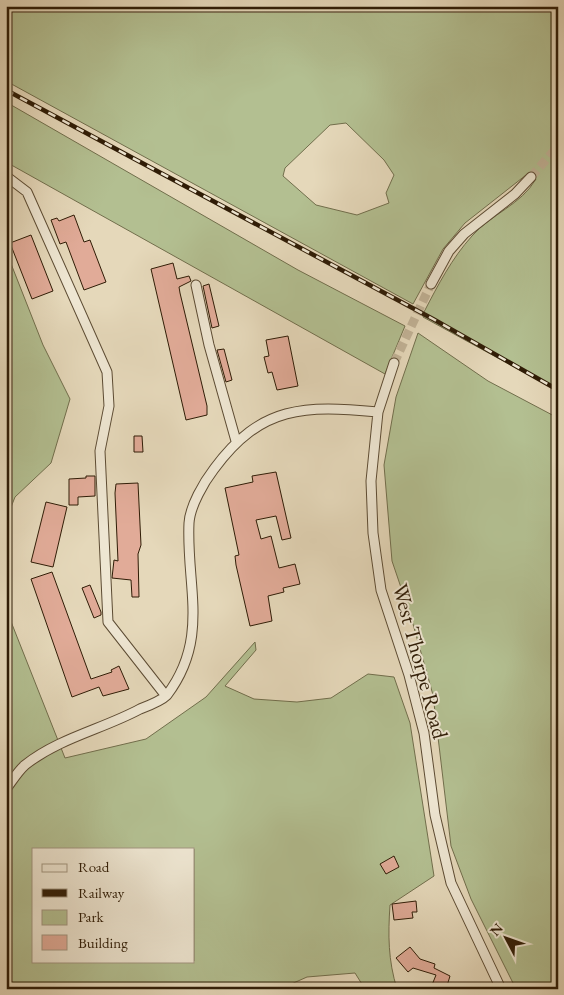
<svg xmlns="http://www.w3.org/2000/svg" width="564" height="995" font-family="'EB Garamond',serif">
<style>
.green{fill:#b3bf91;stroke:#716e4c;fill-rule:evenodd}
.building{fill:#e1ab98;stroke:#2f1c06}
.lines{fill:none;stroke-linecap:round;stroke-linejoin:round}
.minor-tunnel{stroke:#c1b296;stroke-width:9;stroke-dasharray:9 4.5;stroke-linecap:butt}
.minor-casing{stroke:#5c4b33;stroke-width:11}
.minor{stroke:#eee6d2;stroke-width:9}
.rail-casing{stroke:#2f1c06;stroke-width:4.5}
.rail{stroke:#eee6d2;stroke-width:2.5;stroke-dasharray:8;stroke-linecap:butt}
.labels{text-anchor:middle;stroke-width:4;stroke-linejoin:round;paint-order:stroke}
.street-label{font-size:22px;fill:#2f1c06;stroke:#eee6d2}
</style>
<rect width="100%" height="100%" fill="#e5d8ba"/>
<filter id="stains"><feTurbulence type="fractalNoise" baseFrequency=".004" numOctaves="4"/><feColorMatrix values="0 0 0 0 .2 0 0 0 0 .09 0 0 0 0 .02 0 0 0 .5 -.17"/></filter>
<radialGradient id="worn" r=".72"><stop offset=".6" stop-color="#630" stop-opacity="0"/><stop offset="1" stop-color="#630" stop-opacity=".3"/></radialGradient>
<path class="green" d="M 6,6 L 558,6 L 558,137 L 553,143 L 558,155 L 558,391 L 423,317 L 424,312 C 438,285 452,258 472,236 C 491,214 521,205 536,179 L 526,175 L 465,223 L 443,249 L 413,304 L 6,81 ZM 346,123 L 384,160 L 394,175 L 386,193 L 389,203 L 357,215 L 316,205 L 283,176 L 285,168 L 330,125 Z
M 6,102 L 298,270 L 405,326 L 385,374 L 6,162 Z
M 6,251 L 43,345 L 70,399 L 51,463 L 15,497 L 6,520 Z
M 418,333 L 488,381 L 558,418 L 558,989 L 516,989 L 471,899 L 451,846 L 433,695 L 411,617 L 392,561 L 384,465 L 396,397 Z
M 6,609 L 65,758 L 146,739 L 206,697 L 255,642 L 256,650 L 225,686 L 254,699 L 297,702 L 331,698 L 368,674 L 394,677 L 410,723 L 434,876 L 390,905 C 388,935 388,960 397,989 L 365,989 L 355,973 L 307,977 L 280,989 L 6,989 ZM 34,849 L 194,849 L 194,961 L 34,961 Z"/>
<path class="building" d="M 74,215 L 84,242 L 90,240 L 106,282 L 84,290 L 66,242 L 60,244 L 51,220 L 57,218 L 59,221 Z
M 31,235 L 53,291 L 32,299 L 10,243 Z
M 173,263 L 177,279 L 189,276 L 191,281 L 179,287 L 180,293 L 207,406 L 207,415 L 186,420 L 151,269 Z
M 209,284 L 219,326 L 212,328 L 203,286 Z
M 288,336 L 298,386 L 277,390 L 272,372 L 268,373 L 264,357 L 269,356 L 266,340 Z
M 224,349 L 232,380 L 226,382 L 217,350 Z
M 134,436 L 142,436 L 143,452 L 134,452 Z
M 276,472 L 291,538 L 282,540 L 276,516 L 256,520 L 261,539 L 271,536 L 279,568 L 295,564 L 300,584 L 283,588 L 284,592 L 268,596 L 272,621 L 250,626 L 236,565 L 235,556 L 239,555 L 225,488 L 253,482 L 252,476 Z
M 86,476 L 95,476 L 95,496 L 78,497 L 78,505 L 69,505 L 69,479 L 86,478 Z
M 138,483 L 141,545 L 138,554 L 139,597 L 132,597 L 131,580 L 112,578 L 114,560 L 118,561 L 115,493 L 116,484 Z
M 46,502 L 67,507 L 53,567 L 31,562 Z
M 52,572 L 91,679 L 112,672 L 111,670 L 119,666 L 129,689 L 103,696 L 99,687 L 72,697 L 31,579 Z
M 90,585 L 101,612 L 101,615 L 94,618 L 82,588 Z
M 394,856 L 399,867 L 386,874 L 380,864 Z
M 416,901 L 417,912 L 412,912 L 413,918 L 394,920 L 392,904 Z
M 410,947 L 420,959 L 435,964 L 434,968 L 450,976 L 446,989 L 432,985 L 436,975 L 413,968 L 408,972 L 396,958 Z"/>
<g class="lines">
<path class="minor-tunnel" d="M 531,177 L 558,146
M 394,363 L 431,284"/>
<defs>
<path id="minor" d="M 6,176 L 27,192 L 107,372 L 109,406 L 100,451 L 108,622 L 166,696
M 431,284 L 449,251 L 464,234 L 515,194 L 531,177
M 196,285 L 209,345 L 236,441
M 394,363 L 378,412 L 371,481 L 373,533 L 381,590 L 409,675 L 424,733 L 435,815 L 451,883 L 501,989
M 6,789 C 12,781 18,771 25,765 C 59,738 103,729 140,709 C 148,706 161,701 167,695 C 210,638 186,586 189,523 C 190,506 204,482 214,469 C 261,405 305,405 378,412"/>
</defs>
<use href="#minor" class="minor-casing"/>
<use href="#minor" class="minor"/>
<defs>
<path id="rail" d="M 6,90 L 433,319 L 558,390"/>
</defs>
<use href="#rail" class="rail-casing"/>
<use href="#rail" class="rail"/>
</g>
<g class="labels">
<g class="street-label">
<text transform="translate(421 661) rotate(75)" y="8">West Thorpe Road</text>
</g>
</g>
<rect width="564" height="995" fill="none" stroke="#e5d8ba" stroke-width="25"/>
<rect x="8" y="8" width="549" height="980" fill="none" stroke="#2f1c06" stroke-width="2.5"/>
<rect x="12" y="12" width="539" height="970" fill="none" stroke="#2f1c06"/>
<rect x="32" y="848" width="162" height="115" fill="#eee6d2" stroke="#a29580"/>
<rect x="42" y="864" width="25" height="8" fill="#eee6d2" stroke="#a29580"/>
<text x="78" y="872" font-size="15" fill="#2f1c06">Road</text>
<rect x="42" y="889" width="25" height="8" fill="#2f1c06" stroke="#a29580"/>
<text x="78" y="898" font-size="15" fill="#2f1c06">Railway</text>
<rect x="42" y="910" width="25" height="15" fill="#b3bf91" stroke="#a29580"/>
<text x="78" y="922" font-size="15" fill="#2f1c06">Park</text>
<rect x="42" y="935" width="25" height="15" fill="#e1ab98" stroke="#a29580"/>
<text x="78" y="948" font-size="15" fill="#2f1c06">Building</text>
<g transform="translate(506 938) rotate(311)" stroke="#eee6d2" stroke-width="4" paint-order="stroke">
<path d="M0-4L9 19L0 12L-9 19Z" fill="#2f1c06"/>
<text y="-8" font-size="14" font-weight="bold" text-anchor="middle" fill="#2f1c06">N</text>
</g>
<rect width="100%" height="100%" filter="url(#stains)"/>
<rect width="100%" height="100%" fill="url(#worn)"/>
</svg>
